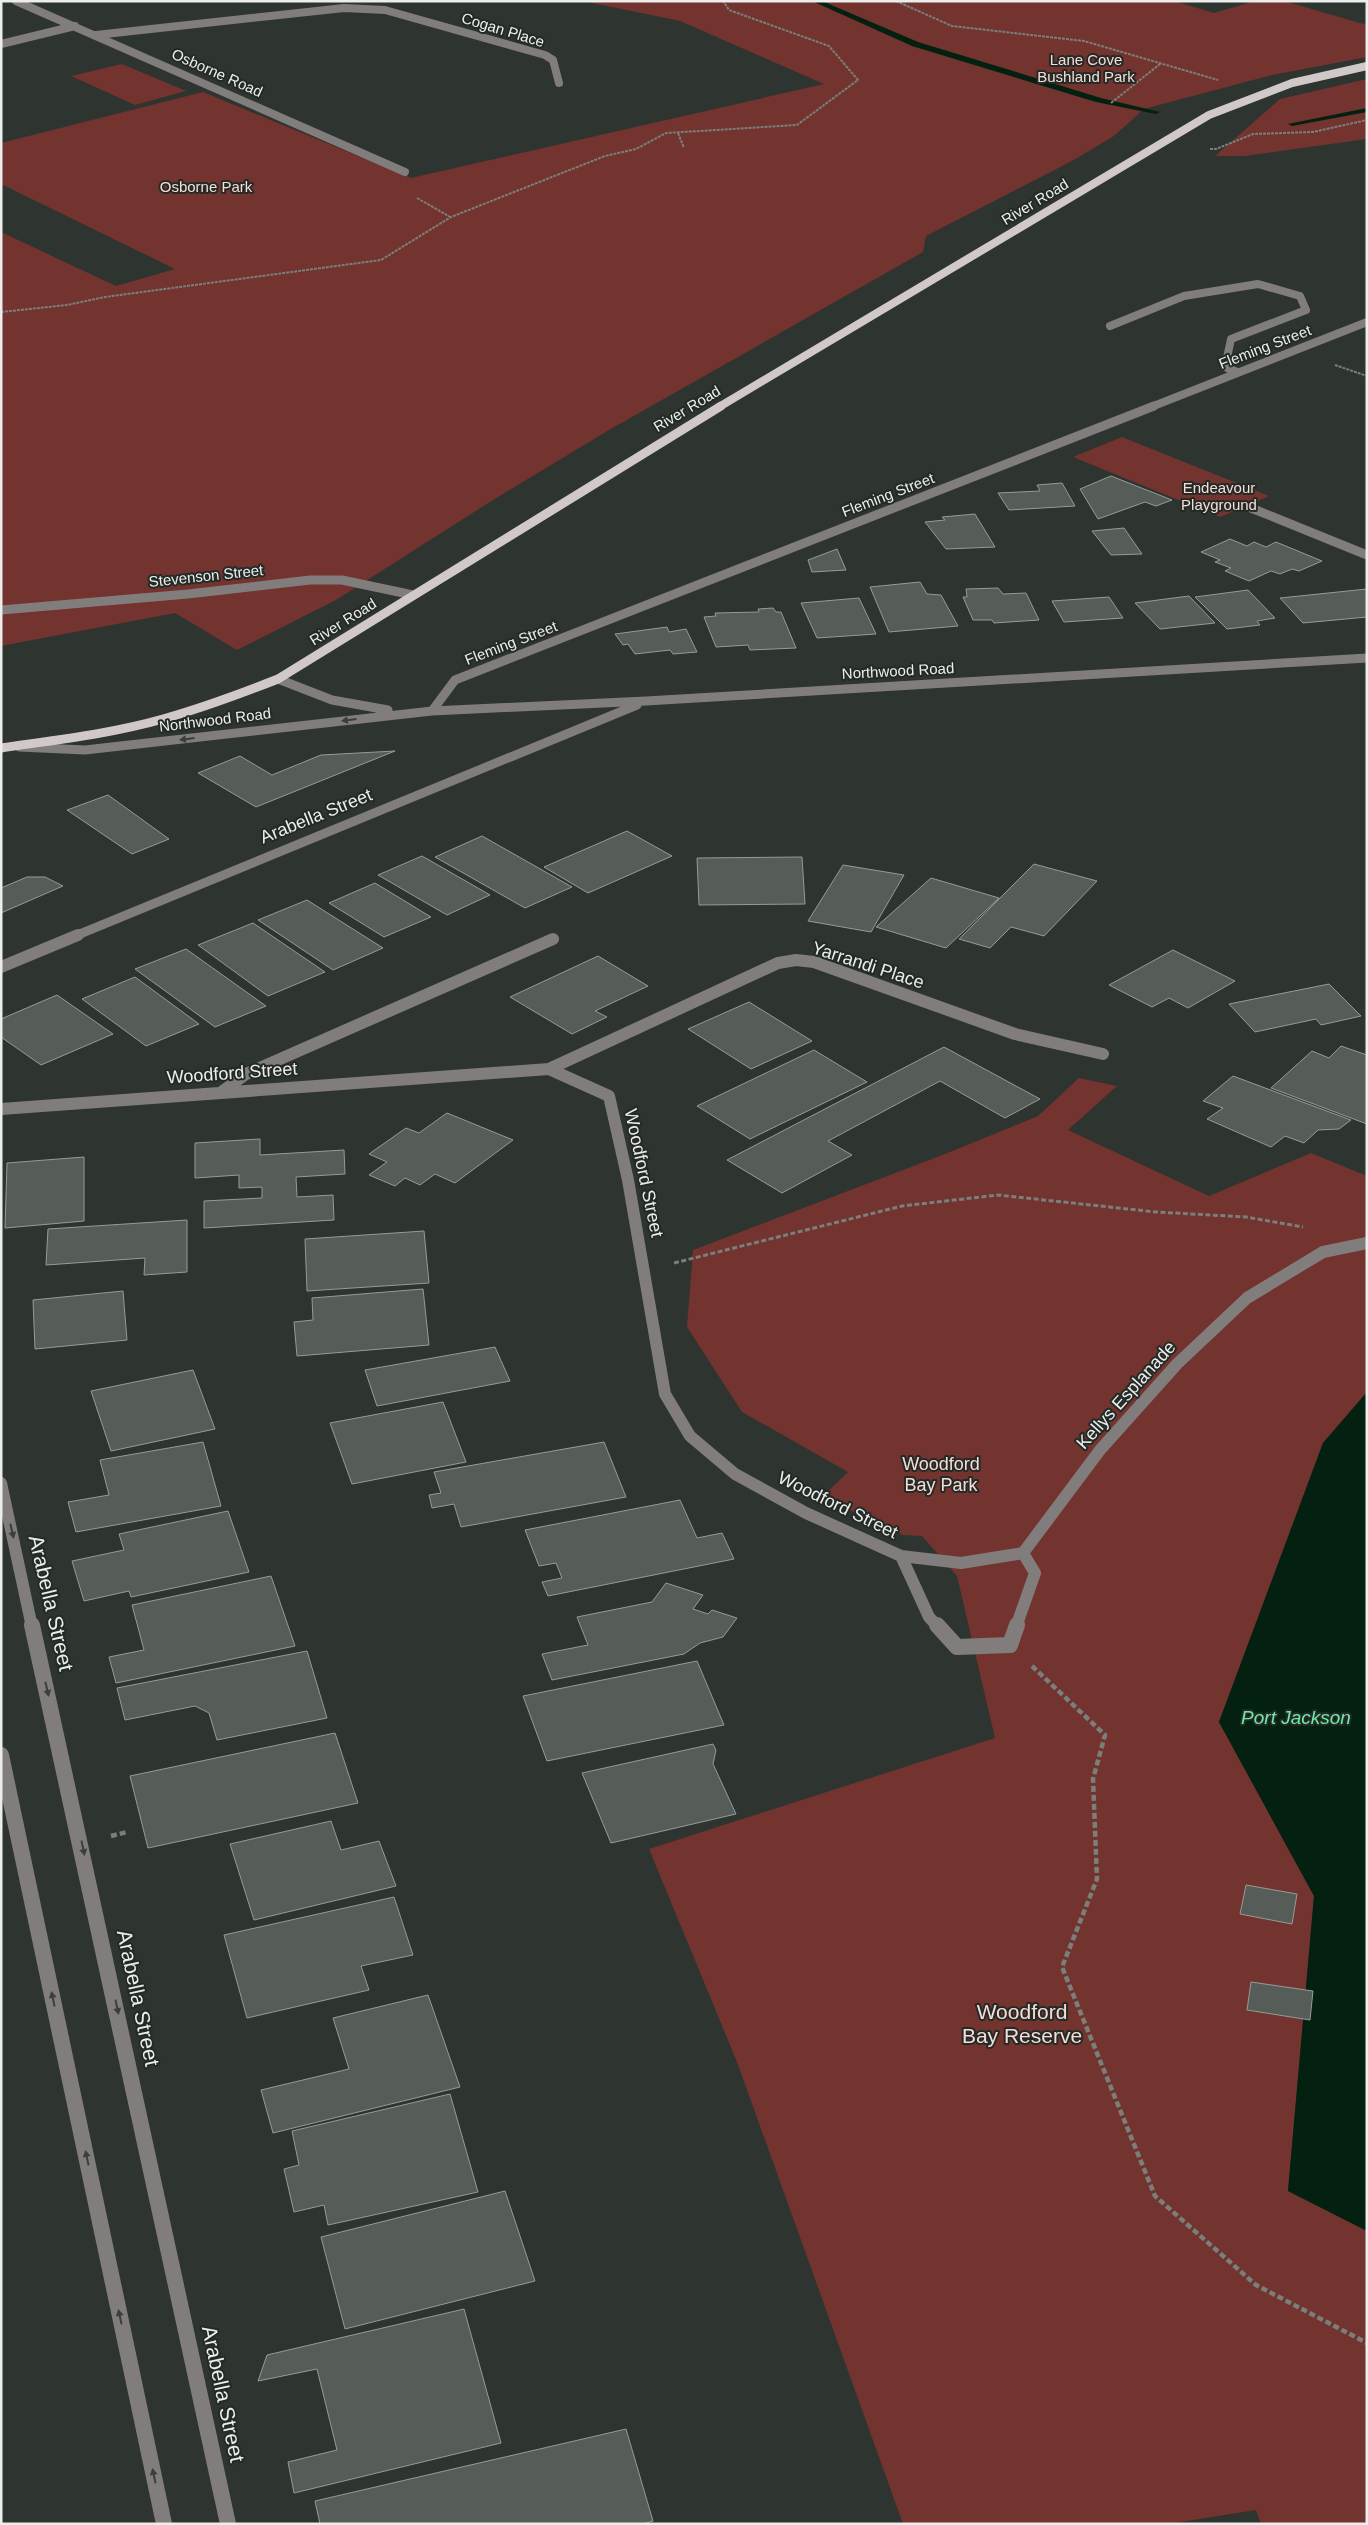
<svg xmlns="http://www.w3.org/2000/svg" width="1368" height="2525" font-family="Helvetica,sans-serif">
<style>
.green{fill:#73332e}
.water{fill:#032010}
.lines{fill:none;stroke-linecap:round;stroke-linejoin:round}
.stream{fill:#032010;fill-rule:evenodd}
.building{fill:#565d58;stroke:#959c97}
.path-far2{stroke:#7a7f7c;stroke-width:2;stroke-dasharray:3 1;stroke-linecap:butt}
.path-far1{stroke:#7a7f7c;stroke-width:3;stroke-dasharray:5 2.5;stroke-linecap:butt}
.path{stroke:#7a7f7c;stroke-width:4.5;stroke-dasharray:6 3;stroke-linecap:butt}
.minor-far3{stroke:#817d7d;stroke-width:8}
.minor-far2{stroke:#817d7d;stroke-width:9}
.minor-far1{stroke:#817d7d;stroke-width:12}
.minor{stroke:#817d7d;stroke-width:16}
.major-far1{stroke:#d1c9c8;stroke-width:8}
.major{stroke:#d1c9c8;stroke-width:9}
.oneway{fill:#3b3f3c}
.labels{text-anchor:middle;stroke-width:4;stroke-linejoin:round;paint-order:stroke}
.far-street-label{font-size:15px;fill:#ebeeec;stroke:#242a26}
.far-park-label{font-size:15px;fill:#f6dcd8;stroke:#242a26}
.street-label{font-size:18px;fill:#ebeeec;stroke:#242a26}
.park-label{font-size:18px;fill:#f6dcd8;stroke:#242a26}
.water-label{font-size:19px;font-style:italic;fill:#6feba5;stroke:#242a26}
.near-street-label{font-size:21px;fill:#ebeeec;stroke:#242a26}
.near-park-label{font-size:21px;fill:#f6dcd8;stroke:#242a26}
</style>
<rect width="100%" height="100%" fill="#2e3430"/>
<path class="green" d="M 583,1 L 1174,1 L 1214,13 L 1255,1 L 1284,1 L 1367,25 L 1367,57 L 1272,75 L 1144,109 L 1114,136 L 1072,161 L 926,236 L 923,252 L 609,430 L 493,500 L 336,600 L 237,650 L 175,613 L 1,646 L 1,232 L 116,286 L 175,269 L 1,184 L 1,143 L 203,92 L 411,178 L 824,84 L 680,21 Z
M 122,64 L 186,91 L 135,105 L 71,76 Z
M 1367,79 L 1367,139 L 1245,156 L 1215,156 L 1280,99 Z
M 1122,437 L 1269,496 L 1220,517 L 1073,457 Z
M 1079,1078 L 1117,1086 L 1068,1130 L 1209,1196 L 1311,1153 L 1367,1176 L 1367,1392 L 1323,1443 L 1219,1722 L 1314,1896 L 1288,2191 L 1367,2231 L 1367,2524 L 1261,2524 L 1256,2510 L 1168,2524 L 903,2524 L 737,2062 L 649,1849 L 995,1738 L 957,1576 L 922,1536 L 903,1535 L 822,1497 L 848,1472 L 742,1412 L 687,1327 L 693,1250 L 945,1154 L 1038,1116 Z"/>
<path class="water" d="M 1367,1392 L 1367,2231 L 1288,2191 L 1314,1896 L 1219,1722 L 1323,1443 Z"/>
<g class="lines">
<path class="stream" d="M 812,1 L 822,1 L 918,42 L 1101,98 L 1160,112 L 1156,114 L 1096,102 L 912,46 Z
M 1367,108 L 1367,112 L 1292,126 L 1288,124 Z"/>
</g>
<path class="building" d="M 1111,476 L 1172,500 L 1156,506 L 1145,502 L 1098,519 L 1080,489 Z
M 1062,483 L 1075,506 L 1009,510 L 998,493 L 1040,491 L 1037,485 Z
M 975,514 L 995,547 L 946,549 L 925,522 L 945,520 L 942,517 Z
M 1124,528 L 1142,554 L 1111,555 L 1092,531 Z
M 1230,539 L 1247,546 L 1254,542 L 1266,547 L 1276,542 L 1322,561 L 1299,571 L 1292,569 L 1280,574 L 1271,571 L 1249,581 L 1225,571 L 1231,568 L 1215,562 L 1220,560 L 1201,552 Z
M 837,549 L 846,570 L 812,572 L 808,560 Z
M 920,582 L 927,594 L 941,595 L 958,626 L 889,632 L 870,587 Z
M 998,588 L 1003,594 L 1026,593 L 1039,620 L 994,623 L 992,620 L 973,620 L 963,597 L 967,597 L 966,589 Z
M 1367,589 L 1367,617 L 1303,623 L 1280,598 Z
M 1248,590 L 1275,618 L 1257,621 L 1260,625 L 1227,629 L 1195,597 Z
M 1189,596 L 1215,623 L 1160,629 L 1135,603 Z
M 1109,597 L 1123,618 L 1064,622 L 1052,601 Z
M 859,598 L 876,634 L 817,638 L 801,603 Z
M 773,608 L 776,612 L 781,612 L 796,648 L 750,650 L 748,645 L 716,647 L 704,617 L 716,616 L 715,613 L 759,612 L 758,609 Z
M 667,627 L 669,632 L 686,629 L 697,652 L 673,654 L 670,650 L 635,654 L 628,644 L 623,645 L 615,634 Z
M 395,751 L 256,807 L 198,773 L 240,756 L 272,775 L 321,755 Z
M 108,795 L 169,839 L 132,854 L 67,810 Z
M 627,831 L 672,856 L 588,893 L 544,867 Z
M 482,836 L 572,887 L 525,908 L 435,857 Z
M 422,856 L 490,895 L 447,915 L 378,875 Z
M 802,857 L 805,904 L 699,905 L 697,858 Z
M 1034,864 L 1097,881 L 1044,936 L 1011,927 L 990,948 L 959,939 Z
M 843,865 L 904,875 L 871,932 L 808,921 Z
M 27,877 L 45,877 L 63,886 L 1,913 L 1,888 Z
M 931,878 L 999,898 L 946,948 L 876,927 Z
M 375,883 L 431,917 L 384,937 L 329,903 Z
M 307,900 L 383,948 L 333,970 L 258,920 Z
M 253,923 L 325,972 L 268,996 L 198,945 Z
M 186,949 L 266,1006 L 215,1027 L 135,969 Z
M 1173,950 L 1235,981 L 1188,1008 L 1169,998 L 1152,1007 L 1109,985 Z
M 598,956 L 648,986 L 595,1011 L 607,1017 L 572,1034 L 510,997 Z
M 135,977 L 199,1024 L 146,1046 L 82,999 Z
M 1329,984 L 1361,1016 L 1321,1025 L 1316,1019 L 1255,1032 L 1229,1004 Z
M 57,995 L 113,1034 L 41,1065 L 1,1037 L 1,1019 Z
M 749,1002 L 812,1041 L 751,1069 L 688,1029 Z
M 1341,1046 L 1367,1055 L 1367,1124 L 1271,1088 L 1312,1051 L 1329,1058 Z
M 944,1047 L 1040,1099 L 1005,1118 L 940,1081 L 828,1141 L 852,1155 L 782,1193 L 727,1160 Z
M 814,1050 L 867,1082 L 750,1139 L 697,1106 Z
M 1233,1076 L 1351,1120 L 1339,1129 L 1318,1130 L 1304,1143 L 1285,1136 L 1271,1147 L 1207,1119 L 1223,1108 L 1203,1101 Z
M 447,1113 L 513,1140 L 455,1183 L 435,1174 L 420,1185 L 405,1178 L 395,1186 L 369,1175 L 387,1162 L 369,1154 L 406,1128 L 419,1133 Z
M 260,1139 L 260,1155 L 344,1150 L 345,1174 L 296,1177 L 297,1197 L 333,1195 L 334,1220 L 204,1228 L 204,1201 L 262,1198 L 262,1187 L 239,1188 L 239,1175 L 195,1178 L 195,1143 Z
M 84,1157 L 84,1221 L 5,1228 L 7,1163 Z
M 187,1220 L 187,1272 L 144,1275 L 145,1258 L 46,1265 L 48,1229 Z
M 424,1231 L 429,1283 L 307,1291 L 305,1239 Z
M 423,1289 L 429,1345 L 297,1356 L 294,1322 L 313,1320 L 312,1298 Z
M 123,1291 L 127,1340 L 35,1349 L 33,1300 Z
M 495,1347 L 510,1381 L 377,1406 L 365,1370 Z
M 193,1370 L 215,1429 L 111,1451 L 91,1391 Z
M 443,1402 L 466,1462 L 352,1484 L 330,1423 Z
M 203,1442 L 221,1506 L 76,1532 L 68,1502 L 109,1495 L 100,1460 Z
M 604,1442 L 626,1497 L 461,1527 L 454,1504 L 432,1508 L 429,1495 L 441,1493 L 434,1472 Z
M 680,1500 L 697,1538 L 722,1533 L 734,1559 L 548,1596 L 542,1582 L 562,1578 L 556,1563 L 539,1566 L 525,1530 Z
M 228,1511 L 249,1572 L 131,1597 L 129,1591 L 84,1601 L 72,1561 L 124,1550 L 119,1534 Z
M 271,1576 L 295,1646 L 116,1683 L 109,1657 L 144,1650 L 132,1605 Z
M 666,1583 L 703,1595 L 693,1609 L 708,1614 L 712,1610 L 737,1618 L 723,1637 L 700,1643 L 684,1654 L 552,1680 L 542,1654 L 588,1645 L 577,1617 L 652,1602 Z
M 307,1651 L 327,1718 L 217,1740 L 209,1713 L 195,1706 L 125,1720 L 117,1688 Z
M 697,1661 L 724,1725 L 547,1761 L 523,1696 Z
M 335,1733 L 358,1803 L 148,1848 L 130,1776 Z
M 713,1744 L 716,1750 L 713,1764 L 736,1814 L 611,1843 L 582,1773 Z
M 331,1821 L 341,1850 L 379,1841 L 396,1886 L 254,1920 L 230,1844 Z
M 1246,1885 L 1297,1894 L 1292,1924 L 1240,1914 Z
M 394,1897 L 413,1955 L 361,1966 L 369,1990 L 247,2018 L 224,1935 Z
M 1251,1982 L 1313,1991 L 1310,2020 L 1247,2010 Z
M 428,1995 L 460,2087 L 273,2133 L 261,2090 L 349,2069 L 333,2018 Z
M 450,2094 L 478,2192 L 328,2225 L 324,2205 L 294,2212 L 284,2169 L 299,2165 L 292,2131 Z
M 505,2191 L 535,2281 L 345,2329 L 321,2237 Z
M 464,2309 L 501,2443 L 294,2493 L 288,2462 L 337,2450 L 317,2369 L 258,2381 L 267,2355 Z
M 626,2429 L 653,2521 L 643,2524 L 320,2524 L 315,2501 Z"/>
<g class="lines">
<path class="path-far2" d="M 896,1 L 952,26 L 1084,41 L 1218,80
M 1111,103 L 1160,64
M 678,133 L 684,148
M 1210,149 L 1216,149 L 1253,134 L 1313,132 L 1367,120
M 417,198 L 450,217
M 1,312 L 67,305 L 105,297 L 381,260 L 451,217 L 605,156 L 636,149 L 666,133 L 797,125 L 858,80 L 829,46 L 729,10 L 723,1
M 1335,365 L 1367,376"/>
<path class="path-far1" d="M 674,1263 L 902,1206 L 998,1195 L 1156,1212 L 1246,1217 L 1303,1227"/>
<path class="path" d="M 1032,1666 L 1105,1735 L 1093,1779 L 1097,1879 L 1062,1967 L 1155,2196 L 1256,2285 L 1367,2343
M 111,1836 L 127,1832"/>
<path class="minor-far3" d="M 16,1 L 405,172
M 96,35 L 344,8 L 385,10 L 545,55 L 553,60 L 559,83
M 1,44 L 75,26
M 1110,326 L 1184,296 L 1258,284 L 1300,296 L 1306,310 L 1231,339 L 1225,367 L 1237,372
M 1151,407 L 1367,322"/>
<path class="minor-far2" d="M 1251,508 L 1367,555
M 1,610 L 188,594 L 310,580 L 342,580 L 413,595
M 278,679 L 332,700 L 388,710
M 432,711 L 455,680 L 1154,406
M 19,747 L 85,750 L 432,711 L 646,701 L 1367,658
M 75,936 L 637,705"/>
<path class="minor-far1" d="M 1,967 L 78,935
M 549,1069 L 778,963 L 796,960 L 814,962 L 1015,1034 L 1103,1054
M 220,1093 L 246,1074 L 553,939
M 1,1109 L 549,1069 L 609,1096 L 628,1180 L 665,1394 L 690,1436 L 735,1474 L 806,1513 L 901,1556 L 961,1563 L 1023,1553
M 1,1483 L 32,1627
M 1023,1553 L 1100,1450 L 1177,1364 L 1247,1298 L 1323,1252 L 1367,1243
M 901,1556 L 929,1617 L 938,1627
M 1016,1627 L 1035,1573 L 1023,1553"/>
<path class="minor" d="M 32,1625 L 228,2524
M 937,1625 L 957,1647 L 1010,1645 L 1017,1625
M 1,1755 L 164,2524"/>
<path class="major-far1" d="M 719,407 L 1209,115 L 1292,83 L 1367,66"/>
<path class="major" d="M 1,748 C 55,740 110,734 163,719 C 202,708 240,694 278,679 L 721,406"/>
</g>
<defs><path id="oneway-solid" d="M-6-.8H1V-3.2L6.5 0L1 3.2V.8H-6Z" transform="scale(1.25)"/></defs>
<g class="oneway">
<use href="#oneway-solid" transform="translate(349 720) rotate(173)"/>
<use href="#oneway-solid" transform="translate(187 739) rotate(173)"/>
<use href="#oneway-solid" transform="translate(12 1531) rotate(77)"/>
<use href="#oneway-solid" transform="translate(47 1689) rotate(77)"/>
<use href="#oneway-solid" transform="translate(83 1848) rotate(78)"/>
<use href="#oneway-solid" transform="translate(53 1999) rotate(-102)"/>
<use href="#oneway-solid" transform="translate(117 2007) rotate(78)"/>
<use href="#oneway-solid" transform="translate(87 2158) rotate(-102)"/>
<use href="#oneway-solid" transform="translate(120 2317) rotate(-102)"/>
<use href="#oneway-solid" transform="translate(154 2476) rotate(-102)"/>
</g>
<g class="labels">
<g class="far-street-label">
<text transform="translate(503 30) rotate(17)" y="5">Cogan Place</text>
<text transform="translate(217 73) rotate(24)" y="5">Osborne Road</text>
<text transform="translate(1035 202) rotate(-31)" y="5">River Road</text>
<text transform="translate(1265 347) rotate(-21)" y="5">Fleming Street</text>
<text transform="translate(687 409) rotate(-31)" y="5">River Road</text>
<text transform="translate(888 495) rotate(-21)" y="5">Fleming Street</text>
<text transform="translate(206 576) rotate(-6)" y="5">Stevenson Street</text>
<text transform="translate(343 622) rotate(-32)" y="5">River Road</text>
<text transform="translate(511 643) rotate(-21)" y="5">Fleming Street</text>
<text transform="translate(898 671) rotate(-3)" y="5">Northwood Road</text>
<text transform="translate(215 720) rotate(-7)" y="5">Northwood Road</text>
</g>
<g class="far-park-label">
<text x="1086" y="65">Lane Cove<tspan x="1086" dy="17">Bushland Park</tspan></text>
<text x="206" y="192">Osborne Park</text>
<text x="1219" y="493">Endeavour<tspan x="1219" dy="17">Playground</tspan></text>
</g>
<g class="street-label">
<text transform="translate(316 816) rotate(-22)" y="6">Arabella Street</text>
<text transform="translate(868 965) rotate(18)" y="6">Yarrandi Place</text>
<text transform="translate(232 1073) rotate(-4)" y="6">Woodford Street</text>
<text transform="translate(644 1173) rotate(78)" y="6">Woodford Street</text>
<text transform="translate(1126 1395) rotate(-48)" y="6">Kellys Esplanade</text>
<text transform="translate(838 1505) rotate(26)" y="6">Woodford Street</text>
</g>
<g class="park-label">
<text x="941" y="1470">Woodford<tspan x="941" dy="21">Bay Park</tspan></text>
</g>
<g class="water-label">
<text x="1296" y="1724">Port Jackson</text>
</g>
<g class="near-street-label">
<text transform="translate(51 1603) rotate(77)" y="7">Arabella Street</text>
<text transform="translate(138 1998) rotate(78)" y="7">Arabella Street</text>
<text transform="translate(223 2394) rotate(78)" y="7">Arabella Street</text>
</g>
<g class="near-park-label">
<text x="1022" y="2019">Woodford<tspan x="1022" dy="24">Bay Reserve</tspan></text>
</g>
</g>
<rect width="1368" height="2525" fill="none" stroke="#ebeeec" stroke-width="5"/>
</svg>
